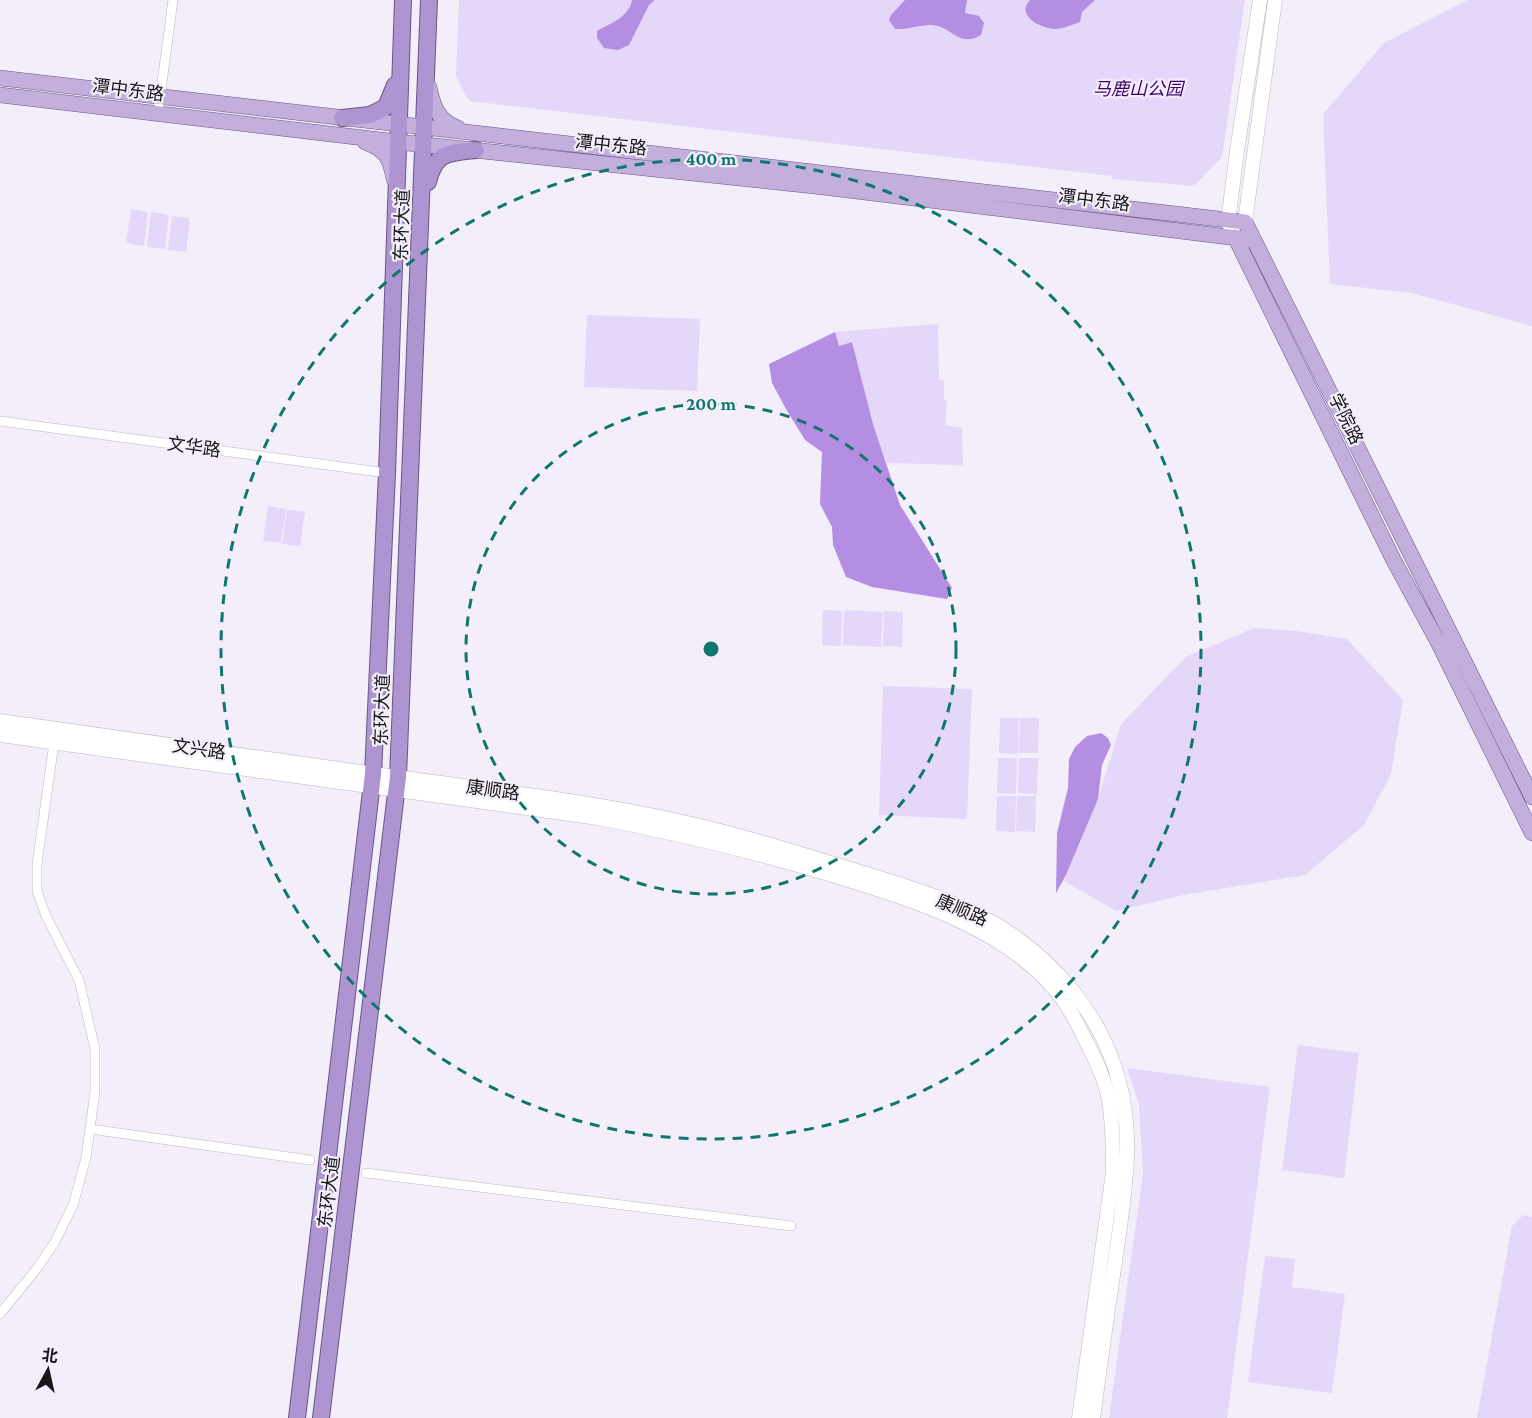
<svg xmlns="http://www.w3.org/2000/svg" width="1532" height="1418" font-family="'Crimson Pro','Noto Sans SC',serif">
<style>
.green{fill:#e5d7f9}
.water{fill:#b48ee3}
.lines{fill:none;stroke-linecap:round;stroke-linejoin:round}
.minor-casing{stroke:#bcb8c3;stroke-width:10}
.secondary-casing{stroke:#bcb8c3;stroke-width:15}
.primary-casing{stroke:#6c5688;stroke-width:16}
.trunk-casing{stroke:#6c5688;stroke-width:18}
.minor{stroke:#fff;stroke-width:9}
.secondary{stroke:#fff;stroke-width:14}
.primary{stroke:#c2afdc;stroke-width:15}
.trunk{stroke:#ae94d0;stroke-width:16}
.ring{fill:none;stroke:#0f766e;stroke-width:3;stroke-dasharray:10 8}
.labels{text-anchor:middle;stroke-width:4.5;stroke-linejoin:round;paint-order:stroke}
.park-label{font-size:18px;font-style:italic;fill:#40016b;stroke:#f3eef9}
.street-label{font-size:18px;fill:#171619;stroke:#f3eef9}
.centre{fill:#0f766e;stroke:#f3eef9;stroke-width:3}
.ring-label{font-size:18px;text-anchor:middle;font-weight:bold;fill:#0f766e;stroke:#f3eef9;stroke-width:4.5;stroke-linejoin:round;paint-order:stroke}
</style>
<rect width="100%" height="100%" fill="#f3eef9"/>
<path class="green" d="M 459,0 L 1245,0 L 1222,157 L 1194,186 L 1112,179 L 1112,176 L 469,101 L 456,76 Z
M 1467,0 L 1532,0 L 1532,326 L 1412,293 L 1330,284 L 1323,114 L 1384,43 Z
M 131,209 L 148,212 L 144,246 L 126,243 Z
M 151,212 L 169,215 L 165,249 L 147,247 Z
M 172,216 L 190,218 L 186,252 L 168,250 Z
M 587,315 L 700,319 L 697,391 L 584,387 Z
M 938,324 L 939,381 L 944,380 L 944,399 L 947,400 L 945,425 L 962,428 L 963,465 L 887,463 L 873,424 L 851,342 L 839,346 L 835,332 Z
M 268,506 L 286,509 L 281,543 L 263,541 Z
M 287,510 L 305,512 L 300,546 L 282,544 Z
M 823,610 L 842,611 L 841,646 L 822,645 Z
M 844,610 L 883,612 L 881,647 L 843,645 Z
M 884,611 L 903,612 L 902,647 L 883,646 Z
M 1254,628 L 1296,631 L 1347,639 L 1403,700 L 1391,774 L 1364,825 L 1305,875 L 1183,895 L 1116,911 L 1064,881 L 1098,799 L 1121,724 L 1186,657 Z
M 883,686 L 972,689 L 967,819 L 879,815 Z
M 1000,718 L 1019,718 L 1018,754 L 999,753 Z
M 1020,718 L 1039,718 L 1038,753 L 1019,753 Z
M 998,758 L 1017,758 L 1016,794 L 997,793 Z
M 1019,758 L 1038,758 L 1037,794 L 1018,793 Z
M 997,796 L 1016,796 L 1015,832 L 996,831 Z
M 1017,796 L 1036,796 L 1035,832 L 1016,831 Z
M 1298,1045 L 1359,1053 L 1344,1178 L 1282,1170 Z
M 1127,1068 L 1270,1087 L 1227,1418 L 1109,1418 L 1143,1173 L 1139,1104 Z
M 1523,1215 L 1532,1217 L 1532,1418 L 1477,1418 L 1512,1226 Z
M 1265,1256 L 1295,1259 L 1292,1287 L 1345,1294 L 1332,1393 L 1248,1382 Z"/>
<path class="water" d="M 632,0 L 655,0 L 649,5 L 629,45 L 618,50 L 604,48 L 597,38 L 597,31 C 610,23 629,18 632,0 Z
M 905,0 L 967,0 L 965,13 L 979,16 L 984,23 L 981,35 C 959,48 952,27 933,25 C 920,24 908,30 895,29 L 889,20 L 891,15 Z
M 1030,0 L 1095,0 L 1082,12 L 1080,22 C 1072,25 1064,28 1056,29 C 1042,29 1015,16 1030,0 Z
M 835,332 L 839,346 L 852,342 L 873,424 L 900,505 L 952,588 L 947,599 L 872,587 L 846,577 L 833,545 L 832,527 L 820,504 L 822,452 L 805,440 L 786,409 L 772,383 L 769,364 Z
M 1101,733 L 1108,738 L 1111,745 L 1102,765 L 1098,799 L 1066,875 L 1056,893 L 1057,833 L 1068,788 L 1069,759 L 1075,747 L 1087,736 Z"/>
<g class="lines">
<defs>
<path id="minor" d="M 158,113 L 173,0
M 0,421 L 387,473
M 90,1129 L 310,1160
M 366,1173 L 791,1226
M 0,1314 L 35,1271 L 55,1242 L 73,1205 L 86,1158 L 95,1092 L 95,1049 L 79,980 L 46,916 L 37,891 L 37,864 L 54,743"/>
<path id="secondary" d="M 1245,222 L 1275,0
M 1235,237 L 1228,222 L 1237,151 L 1260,0
M 0,721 C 130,740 260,758 389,776 C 490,790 593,801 692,824 C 736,834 778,847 821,860 C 882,879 958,898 1011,934 C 1058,966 1097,1013 1115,1068 C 1137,1133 1124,1196 1115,1262 C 1107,1314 1100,1366 1093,1418
M 0,735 L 598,818 C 677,833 755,852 832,875 C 913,900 1011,928 1064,1001 C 1072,1013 1079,1027 1086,1041 C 1095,1059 1105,1079 1109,1100 C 1113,1124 1113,1148 1113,1172 L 1079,1418"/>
<path id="primary" d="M 0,78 L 1245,222 L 1532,797
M 429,87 C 433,106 438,121 458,128
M 0,95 L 398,142 L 823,187 L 1253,240
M 365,142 C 386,150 390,158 394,179
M 1235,237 L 1393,559 L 1439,644 L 1532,833"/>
<path id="trunk" d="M 342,118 L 370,115 L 386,107 L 395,85
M 428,182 C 435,152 448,153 476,150
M 297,1418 L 373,774 L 387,473 L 403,0
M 321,1418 L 398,777 L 429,0"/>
</defs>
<use href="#minor" class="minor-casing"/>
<use href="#secondary" class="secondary-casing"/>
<use href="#primary" class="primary-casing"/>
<use href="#trunk" class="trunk-casing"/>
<use href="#minor" class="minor"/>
<use href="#secondary" class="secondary"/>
<use href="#primary" class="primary"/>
<use href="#trunk" class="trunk"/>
</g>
<g class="ring">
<circle cx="711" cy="649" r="245"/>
<circle cx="711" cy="649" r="490"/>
</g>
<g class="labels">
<g class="park-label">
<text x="1138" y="95">马鹿山公园</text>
</g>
<g class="street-label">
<text transform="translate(128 90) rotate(7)" y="6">潭中东路</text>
<text transform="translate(611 145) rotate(6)" y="6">潭中东路</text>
<text transform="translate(1094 200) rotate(7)" y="6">潭中东路</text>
<text transform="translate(402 225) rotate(-88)" y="6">东环大道</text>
<text transform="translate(1346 419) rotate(64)" y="6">学院路</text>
<text transform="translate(194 447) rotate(8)" y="6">文华路</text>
<text transform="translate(382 710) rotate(-88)" y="6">东环大道</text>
<text transform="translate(199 749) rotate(8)" y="6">文兴路</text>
<text transform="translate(493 790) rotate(8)" y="6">康顺路</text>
<text transform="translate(962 910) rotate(23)" y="6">康顺路</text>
<text transform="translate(329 1192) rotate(-83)" y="6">东环大道</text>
</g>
</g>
<circle cx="711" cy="649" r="9" class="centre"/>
<g class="ring-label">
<text x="711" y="165">400 m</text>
<text x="711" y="410">200 m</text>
</g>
<g transform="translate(48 1370) rotate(8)" stroke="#f3eef9" stroke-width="4.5" paint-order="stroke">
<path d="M0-4.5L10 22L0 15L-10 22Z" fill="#171619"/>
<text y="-9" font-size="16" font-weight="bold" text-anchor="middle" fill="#171619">北</text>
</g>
</svg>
